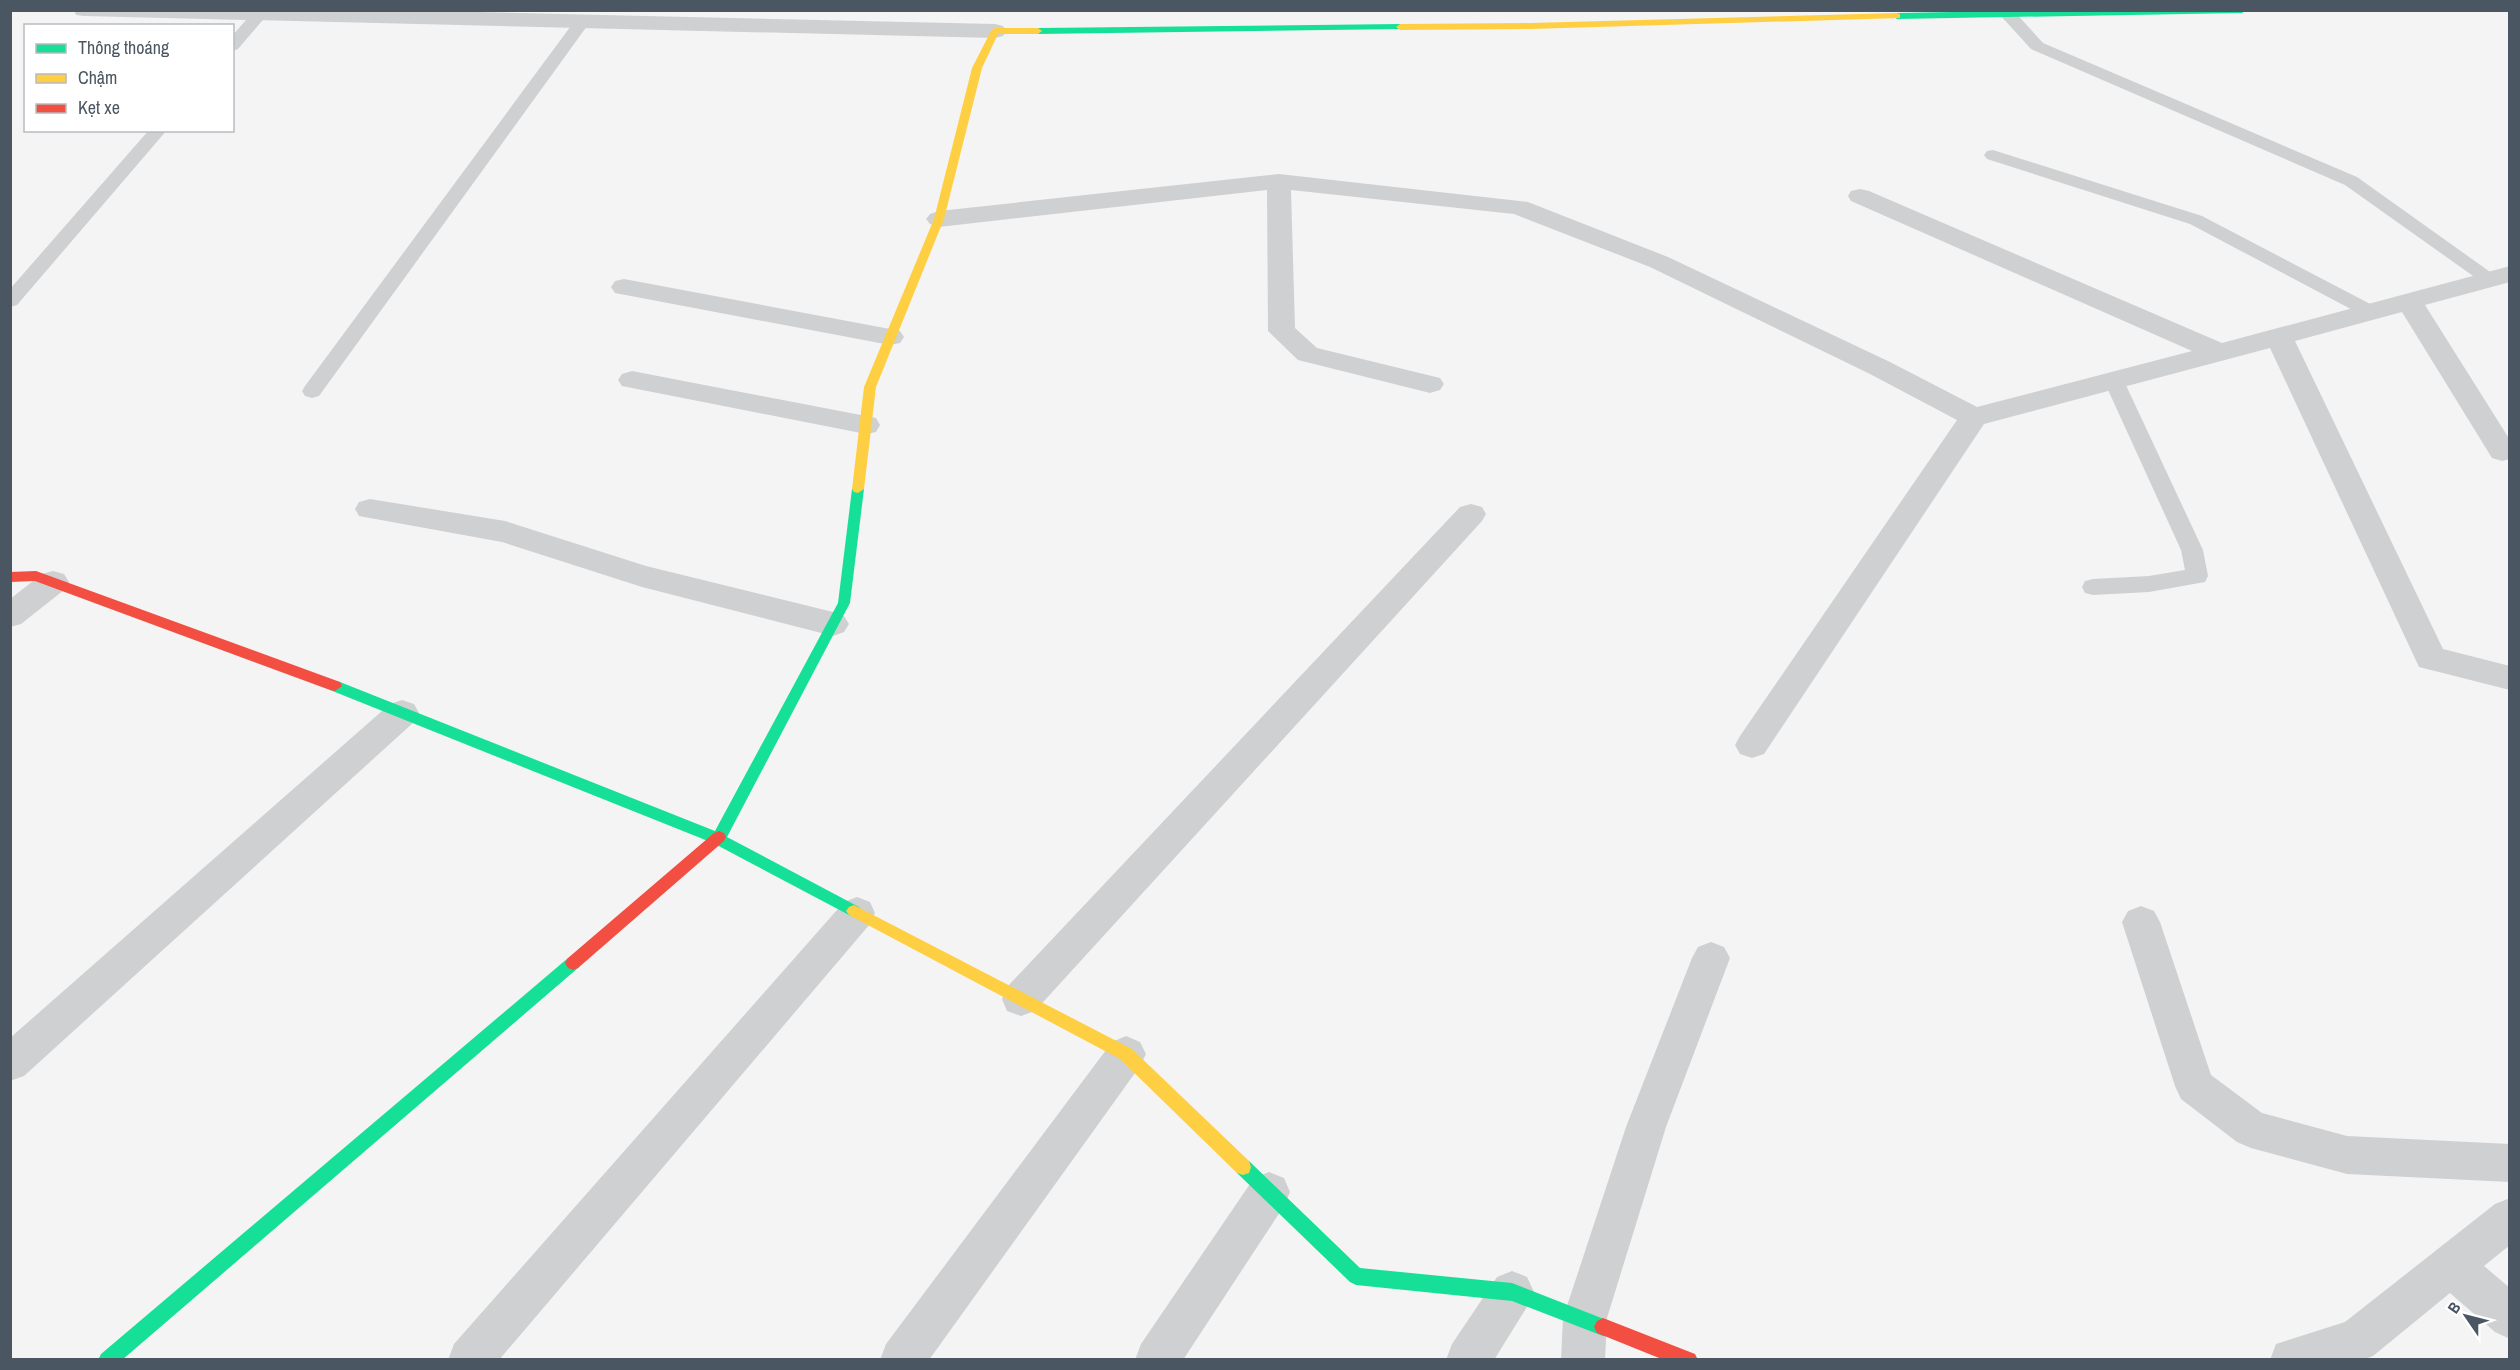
<svg xmlns="http://www.w3.org/2000/svg" width="2520" height="1370" font-family="'Archivo Narrow',sans-serif">
<style>
.lines{fill:none;stroke-linecap:round;stroke-linejoin:round}
.lane{fill:#ced0d2;fill-rule:evenodd}
.street{fill:#ced0d2;fill-rule:evenodd}
.fast{fill:#16e098;fill-rule:evenodd}
.slow{fill:#ffcf43;fill-rule:evenodd}
.jam{fill:#f24e42;fill-rule:evenodd}
</style>
<rect width="100%" height="100%" fill="#f4f4f4"/>
<g class="lines">
<path class="lane" d="M 1999,10 L 2013,10 L 2043,43 L 2357,177 L 2500,279 L 2497,283 L 2483,283 L 2345,185 L 2031,49 L 2000,15 Z
M 254,11 L 265,10 L 268,14 L 238,49 L 232,51 L 232,36 Z
M 582,17 L 590,22 L 319,396 L 312,398 L 305,396 L 302,391 L 305,386 L 576,19 Z
M 149,130 L 167,130 L 17,305 L 10,307 L 10,289 Z
M 1993,150 L 2202,216 L 2378,308 L 2381,312 L 2378,316 L 2364,316 L 2190,224 L 1987,159 L 1984,155 L 1987,151 Z
M 2114,375 L 2121,376 L 2124,381 L 2203,550 L 2208,576 L 2205,582 L 2149,592 L 2093,595 L 2085,593 L 2082,587 L 2085,581 L 2093,579 L 2149,576 L 2185,570 L 2181,550 L 2104,381 L 2107,376 Z"/>
<path class="street" d="M 74,10 L 388,10 L 995,24 L 1003,26 L 1006,31 L 1003,36 L 995,38 L 84,16 L 76,15 Z
M 1279,174 L 1528,202 L 1668,257 L 1890,362 L 1977,407 L 2192,351 L 1851,201 L 1848,196 L 1851,191 L 1860,189 L 1869,191 L 2222,343 L 2510,266 L 2510,282 L 2425,305 L 2510,440 L 2510,459 L 2502,461 L 2492,458 L 2402,312 L 2295,341 L 2443,649 L 2510,666 L 2510,690 L 2419,667 L 2270,348 L 1984,424 L 1764,754 L 1752,758 L 1740,754 L 1735,745 L 1740,736 L 1957,420 L 1870,374 L 1650,267 L 1514,214 L 1291,190 L 1295,328 L 1317,348 L 1440,378 L 1444,384 L 1440,390 L 1430,393 L 1298,360 L 1268,331 L 1267,190 L 939,227 L 930,224 L 926,219 L 930,214 L 939,211 Z
M 624,279 L 890,329 L 900,331 L 904,337 L 900,343 L 890,345 L 615,293 L 611,287 L 615,281 Z
M 632,371 L 866,416 L 876,418 L 880,425 L 876,432 L 866,434 L 622,386 L 618,380 L 622,374 Z
M 370,499 L 505,521 L 646,566 L 833,612 L 844,616 L 849,624 L 844,632 L 833,636 L 642,587 L 502,542 L 359,516 L 355,509 L 359,502 Z
M 1471,504 L 1482,507 L 1486,514 L 1482,521 L 1035,1011 L 1021,1016 L 1007,1011 L 1002,999 L 1007,987 L 1460,507 Z
M 53,571 L 64,574 L 69,582 L 64,590 L 21,624 L 10,627 L 10,599 L 42,574 Z
M 402,700 L 414,704 L 419,713 L 414,722 L 24,1076 L 10,1081 L 10,1038 L 390,704 Z
M 857,897 L 870,902 L 875,913 L 870,924 L 499,1360 L 448,1360 L 454,1344 L 844,902 Z
M 2141,906 L 2154,911 L 2160,922 L 2211,1075 L 2262,1113 L 2347,1136 L 2510,1144 L 2510,1182 L 2347,1174 L 2251,1148 L 2237,1142 L 2181,1099 L 2175,1086 L 2122,922 L 2128,911 Z
M 1711,942 L 1724,947 L 1730,958 L 1666,1127 L 1607,1318 L 1605,1360 L 1561,1360 L 1563,1318 L 1626,1127 L 1692,958 L 1698,947 Z
M 1126,1036 L 1140,1042 L 1146,1054 L 1140,1066 L 929,1360 L 880,1360 L 886,1344 L 1112,1042 Z
M 1269,1172 L 1284,1178 L 1290,1192 L 1284,1206 L 1183,1360 L 1135,1360 L 1141,1344 L 1254,1178 Z
M 2510,1198 L 2510,1245 L 2484,1266 L 2510,1288 L 2510,1339 L 2495,1332 L 2450,1293 L 2373,1356 L 2363,1360 L 2270,1360 L 2276,1344 L 2345,1322 L 2495,1204 Z
M 1512,1271 L 1527,1277 L 1534,1292 L 1527,1307 L 1494,1360 L 1446,1360 L 1452,1344 L 1497,1277 Z"/>
<path class="fast" d="M 2061,10 L 2246,10 L 2242,13 L 1897,19 L 1893,16 L 1897,13 Z
M 1400,24 L 1404,27 L 1403,29 L 1038,34 L 1034,31 L 1038,28 Z
M 858,485 L 864,489 L 850,603 L 727,837 L 859,907 L 862,911 L 859,915 L 854,917 L 849,915 L 713,843 L 330,690 L 328,686 L 335,681 L 340,682 L 715,831 L 838,603 L 852,489 Z
M 573,956 L 578,958 L 581,963 L 578,968 L 122,1360 L 98,1360 L 101,1354 L 568,958 Z
M 1243,1159 L 1249,1161 L 1360,1268 L 1512,1283 L 1609,1321 L 1612,1327 L 1609,1333 L 1603,1336 L 1512,1301 L 1356,1285 L 1350,1282 L 1237,1173 L 1235,1167 L 1237,1161 Z"/>
<path class="slow" d="M 1897,13 L 1900,14 L 1900,18 L 1530,29 L 1400,30 L 1396,27 L 1400,24 L 1530,23 Z
M 995,28 L 1038,28 L 1042,31 L 1038,34 L 998,34 L 982,68 L 944,219 L 876,387 L 864,489 L 858,493 L 854,492 L 852,489 L 864,387 L 934,219 L 972,68 L 991,31 Z
M 854,905 L 1132,1049 L 1249,1161 L 1251,1167 L 1249,1173 L 1243,1175 L 1237,1173 L 1120,1059 L 849,915 L 846,911 L 849,907 Z"/>
<path class="jam" d="M 36,571 L 340,682 L 342,686 L 335,691 L 330,690 L 35,581 L 10,582 L 10,572 Z
M 719,831 L 724,833 L 726,837 L 724,841 L 578,968 L 573,970 L 568,968 L 565,963 L 568,958 L 714,833 Z
M 1603,1318 L 1695,1354 L 1698,1360 L 1664,1360 L 1597,1333 L 1594,1327 L 1597,1321 Z"/>
</g>
<rect width="2520" height="1370" fill="none" stroke="#4a5661" stroke-width="24"/>
<rect x="24" y="24" width="210" height="108" fill="#ffffff" stroke="#b7bbc0" stroke-width="1.5"/>
<rect x="36" y="44" width="30" height="9" fill="#16e098" stroke="#b7bbc0" stroke-width="1.5"/>
<text x="78" y="54" font-size="18" fill="#4a5661">Thông thoáng</text>
<rect x="36" y="74" width="30" height="9" fill="#ffcf43" stroke="#b7bbc0" stroke-width="1.5"/>
<text x="78" y="84" font-size="18" fill="#4a5661">Chậm</text>
<rect x="36" y="104" width="30" height="9" fill="#f24e42" stroke="#b7bbc0" stroke-width="1.5"/>
<text x="78" y="114" font-size="18" fill="#4a5661">Kẹt xe</text>
<g transform="translate(2466 1316) rotate(305)" stroke="#ffffff" stroke-width="4.5" paint-order="stroke">
<path d="M0-4.5L10 22L0 15L-10 22Z" fill="#4a5661"/>
<text y="-9" font-size="16" font-weight="bold" text-anchor="middle" fill="#4a5661">B</text>
</g>
</svg>
